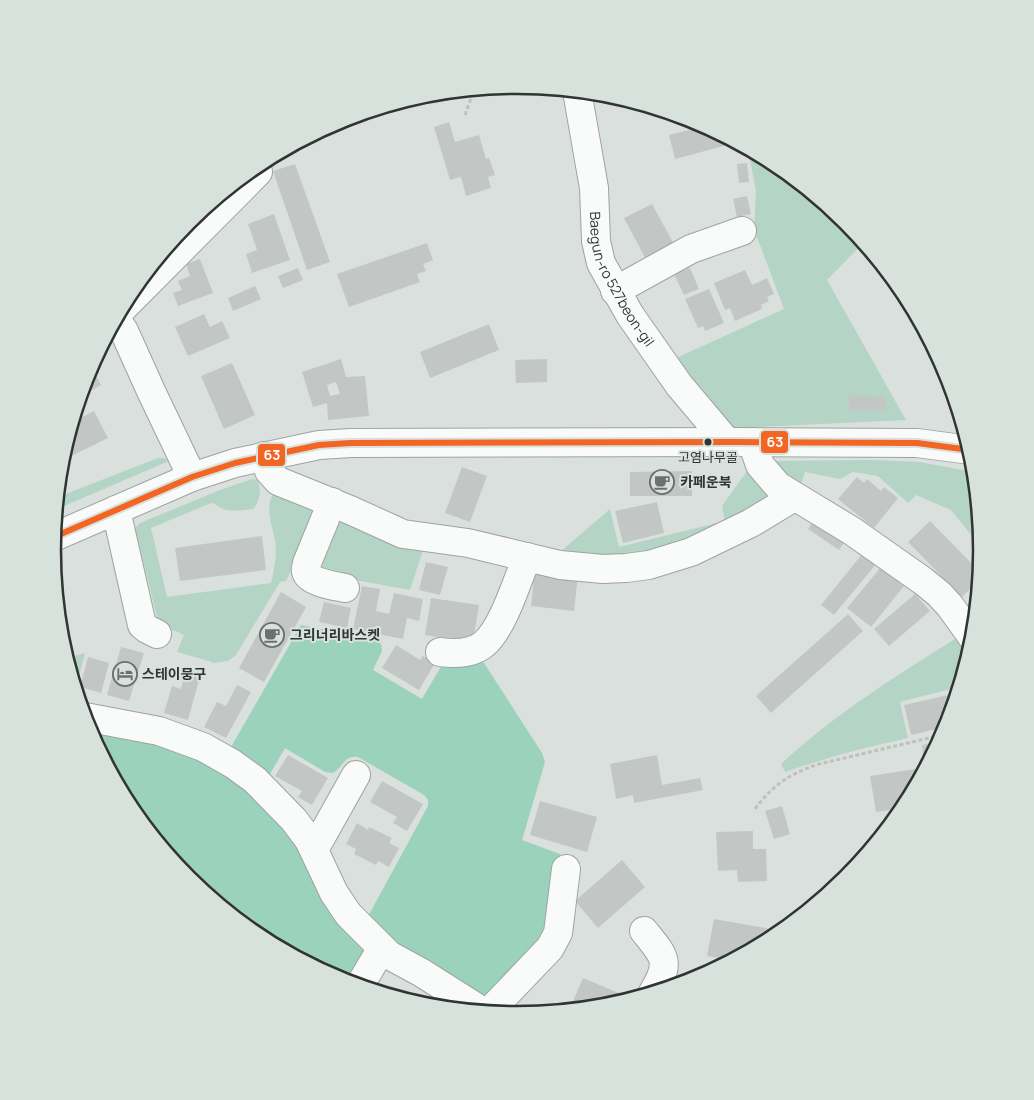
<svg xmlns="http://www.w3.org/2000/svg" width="1034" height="1100" font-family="Manrope,'Noto Sans KR',sans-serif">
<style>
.green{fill:#b4d4c6}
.forest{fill:#9bd2bc}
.building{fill:#c2c7c5;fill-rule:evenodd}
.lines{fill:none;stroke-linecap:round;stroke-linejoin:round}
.minor-casing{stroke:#9fa3a1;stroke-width:30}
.path{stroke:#bfc0bf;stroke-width:3;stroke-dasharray:4 2.5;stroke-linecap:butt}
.minor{stroke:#f9fafa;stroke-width:28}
.bus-1-casing{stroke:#d8e2dd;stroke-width:10}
.bus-1{stroke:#f26522;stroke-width:6}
.bus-dot{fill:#303432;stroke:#d8e2dd;stroke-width:2}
.labels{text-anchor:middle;stroke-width:4;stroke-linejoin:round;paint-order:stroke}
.bus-label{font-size:13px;fill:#303432;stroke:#d8e2dd}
.street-label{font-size:14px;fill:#303432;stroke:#d8e2dd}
.poi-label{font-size:14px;font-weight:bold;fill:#303432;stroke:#d8e2dd;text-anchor:start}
.rim{fill:none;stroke:#303432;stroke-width:2.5}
.line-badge{stroke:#d8e2dd;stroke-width:2}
.badge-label{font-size:14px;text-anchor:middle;font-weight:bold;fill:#fff}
</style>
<rect width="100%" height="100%" fill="#dae0dd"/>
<path class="green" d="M 356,116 L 358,120 L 270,158 L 340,121 Z
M 748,149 L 775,164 L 846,222 L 863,243 L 827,280 L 906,420 L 736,428 L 726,425 L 674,359 L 784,309 L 754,229 L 756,191 Z
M 158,458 L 164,458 L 169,461 L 57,509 L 58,497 Z
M 872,460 L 919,462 L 974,472 L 981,547 L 951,510 L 916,495 L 908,503 L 878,476 L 853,472 L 840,479 L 805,472 L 798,493 L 771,461 Z
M 752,464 L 769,493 L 768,502 L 657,559 L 553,558 L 610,509 L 619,547 L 725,521 L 722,506 Z
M 252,479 L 257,480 C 262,489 260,502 253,509 C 244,510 231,512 223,509 C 218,507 216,504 211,503 L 151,528 L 167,597 L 271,583 C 274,571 276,559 276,548 C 275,529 261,507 276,490 L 316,504 L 314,523 L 286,581 L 280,582 L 236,655 L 228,661 L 213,663 L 209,661 L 177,652 L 184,635 L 163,626 L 161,633 L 135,528 L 140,523 L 220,490 Z
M 341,512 L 425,544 L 410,590 L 333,576 L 323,569 L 322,563 Z
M 963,634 L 971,646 L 958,687 L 900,702 L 908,738 C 866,747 826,758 785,772 L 781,764 C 836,713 899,674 963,634 Z
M 85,653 L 76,687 L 67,658 Z"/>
<path class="forest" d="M 301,625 L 376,640 L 381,644 L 382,651 L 373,670 L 422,699 L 443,663 L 472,658 L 484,663 L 542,753 L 545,762 L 522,840 L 560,854 L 554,920 L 552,930 L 482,1004 L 365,922 L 428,806 L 428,800 L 424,795 L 358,757 C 344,755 343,767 333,773 L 325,772 L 285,748 L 266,781 L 231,747 Z
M 88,727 L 159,739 L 252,785 L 369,942 L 345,981 L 259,936 L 188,878 L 131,808 Z"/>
<path class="building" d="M 449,122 L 455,142 L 479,135 L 486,159 L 489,158 L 495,175 L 488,177 L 491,188 L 466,196 L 461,177 L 450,180 L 434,127 Z
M 705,126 L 730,140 L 731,144 L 675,159 L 669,135 Z
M 753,152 L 765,159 L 766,161 L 756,164 Z
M 747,163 L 749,182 L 739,183 L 737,164 Z
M 295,164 L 330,262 L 307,270 L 273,171 Z
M 747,196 L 751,214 L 737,217 L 733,199 Z
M 652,204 L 676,248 L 648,263 L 624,218 Z
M 274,214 L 290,260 L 252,273 L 246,254 L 257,250 L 248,224 Z
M 427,243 L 433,260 L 423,264 L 426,271 L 417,274 L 420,282 L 349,307 L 337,274 Z
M 200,259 L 213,293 L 178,306 L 173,293 L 182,290 L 178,281 L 190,276 L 186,264 Z
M 298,268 L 303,280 L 283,288 L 278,276 Z
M 690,268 L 699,289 L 684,295 L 674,274 Z
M 745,270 L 752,285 L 767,278 L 774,294 L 767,297 L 769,301 L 761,305 L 762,309 L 735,321 L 730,308 L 725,310 L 714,283 Z
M 255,286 L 261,299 L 233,311 L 228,298 Z
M 709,289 L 724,323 L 705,331 L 703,326 L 698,328 L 685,299 Z
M 204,314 L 210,327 L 222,321 L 230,338 L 188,356 L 175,327 Z
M 489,324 L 499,350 L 430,378 L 420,352 Z
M 341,359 L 346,377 L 365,376 L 369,416 L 328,420 L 327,403 L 313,407 L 302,372 ZM 336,382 L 340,394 L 330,396 L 327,385 Z
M 547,359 L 547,382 L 516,383 L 515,360 Z
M 232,363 L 255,415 L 224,429 L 201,376 Z
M 91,366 L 101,385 L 81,396 L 88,372 Z
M 849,396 L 886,397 L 886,411 L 849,411 Z
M 94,411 L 108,438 L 61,461 L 73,422 Z
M 462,467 L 487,476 L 470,522 L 445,513 Z
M 692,471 L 692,496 L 630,496 L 630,472 Z
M 857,477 L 864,483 L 867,479 L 881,491 L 884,487 L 898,498 L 874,528 L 838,499 Z
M 657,502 L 664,533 L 623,543 L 615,511 Z
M 817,516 L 848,537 L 839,550 L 808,529 Z
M 930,521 L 979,571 L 979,580 L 962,597 L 908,542 Z
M 262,536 L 266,570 L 180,581 L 175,548 Z
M 863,553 L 876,564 L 834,615 L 821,605 Z
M 426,562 L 448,567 L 440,595 L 419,590 Z
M 881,567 L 904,586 L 871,627 L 847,608 Z
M 535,570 L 578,575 L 574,611 L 531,606 Z
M 362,586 L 380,589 L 376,611 L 389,614 L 394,593 L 423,599 L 419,621 L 407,618 L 403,639 L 353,629 Z
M 281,592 L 306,607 L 264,682 L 239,668 Z
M 915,594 L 930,611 L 889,646 L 874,629 Z
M 431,598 L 479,605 L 473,642 L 425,635 Z
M 324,602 L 351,608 L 347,628 L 319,622 Z
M 848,614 L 863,631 L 771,713 L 756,696 Z
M 396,645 L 420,660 L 423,656 L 435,663 L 419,690 L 382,668 Z
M 121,647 L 144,653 L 129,701 L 107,695 Z
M 88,657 L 109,663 L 101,693 L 80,687 Z
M 187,666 L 202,669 L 188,720 L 164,713 L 172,686 L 181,689 Z
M 237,685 L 251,692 L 226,738 L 204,727 L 217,702 L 226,706 Z
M 957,693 L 946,727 L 911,735 L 904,705 Z
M 939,742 L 928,762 L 924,762 L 922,745 Z
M 288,755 L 328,778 L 312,805 L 298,797 L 302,791 L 275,776 Z
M 657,755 L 662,785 L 700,778 L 703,790 L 634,803 L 633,795 L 616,799 L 610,764 Z
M 916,769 L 918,781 L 903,808 L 876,812 L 870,776 Z
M 382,781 L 423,804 L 407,831 L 393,823 L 397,817 L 370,802 Z
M 540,801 L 597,817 L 587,852 L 530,835 Z
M 782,806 L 790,834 L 774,839 L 765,811 Z
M 357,823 L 368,830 L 369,827 L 392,838 L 389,843 L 399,848 L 389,867 L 378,861 L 376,865 L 354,854 L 356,849 L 346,844 Z
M 753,831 L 753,849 L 766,849 L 767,881 L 738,882 L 737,870 L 718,871 L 716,832 Z
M 622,860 L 645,887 L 598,928 L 575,901 Z
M 714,919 L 782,931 L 775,936 L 731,960 L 707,956 Z
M 583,978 L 628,997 L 626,1000 L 607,1006 L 573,1009 L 570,1008 Z"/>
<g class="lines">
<defs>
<g id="minor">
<path id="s1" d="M 577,91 L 594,188 L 596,241 L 601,263 L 630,315 L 679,385 L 727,442"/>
<path d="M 615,291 L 691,249 L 742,231"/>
<path d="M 122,309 L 258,172"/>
<path d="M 116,319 L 124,331 L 151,391 L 192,477"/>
<path d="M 752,442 L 760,465 L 778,486 L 852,531 L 923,581 L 939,594 L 950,606 L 973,638"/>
<path d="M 264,456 L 269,471 L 278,481 L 350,510 L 403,534 L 468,543 L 560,565 L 603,569 L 626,568 L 649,565 L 691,552 L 751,523 L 794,497"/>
<path d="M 332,502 L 307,563 C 307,564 305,570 306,571 C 307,582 335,586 345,588"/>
<path d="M 116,510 L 142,625 L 147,629 L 157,634"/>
<path d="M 54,537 L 192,477 L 235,463 L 319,445 L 351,443 L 735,442 L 917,443 L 970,450"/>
<path d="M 440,652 C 455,654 472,654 484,644 C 503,628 517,581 527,557"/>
<path d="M 85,717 L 159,731 L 203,747 L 233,764 L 255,780 L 294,820 L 309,840 L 334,893 L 348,914 L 389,955 L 422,973 L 482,1011"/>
<path d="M 314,850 L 356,775"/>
<path d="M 644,931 C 664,956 672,961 653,992"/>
<path d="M 360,985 L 382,948"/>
<path d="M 489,1012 L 550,948 L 558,933 L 566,869"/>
</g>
</defs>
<use href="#minor" class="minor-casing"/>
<path class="path" d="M 465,115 L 474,90
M 755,809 C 774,784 789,774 819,764 L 942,735"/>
<use href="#minor" class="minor"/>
<defs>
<path id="bus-1" d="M 54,537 L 192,477 L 235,463 L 319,445 L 351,443 L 735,442 L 917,443 L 970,450"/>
</defs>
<use href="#bus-1" class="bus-1-casing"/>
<use href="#bus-1" class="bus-1"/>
</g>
<defs>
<symbol id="cafe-ring" viewBox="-11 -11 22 22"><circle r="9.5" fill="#d8e2dd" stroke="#6c706e" stroke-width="1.5"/><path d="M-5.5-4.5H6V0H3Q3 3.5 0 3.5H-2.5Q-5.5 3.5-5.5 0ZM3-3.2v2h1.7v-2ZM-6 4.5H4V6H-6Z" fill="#6c706e"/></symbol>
<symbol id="hotel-ring" viewBox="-11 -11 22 22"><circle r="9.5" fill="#d8e2dd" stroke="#6c706e" stroke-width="1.5"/><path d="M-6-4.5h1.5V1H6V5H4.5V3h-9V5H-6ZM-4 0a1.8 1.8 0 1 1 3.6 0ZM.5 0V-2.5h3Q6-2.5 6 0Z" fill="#6c706e"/></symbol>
</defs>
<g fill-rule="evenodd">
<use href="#cafe-ring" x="648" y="468" width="28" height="28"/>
<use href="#cafe-ring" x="258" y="621" width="28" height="28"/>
<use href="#hotel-ring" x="111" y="660" width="28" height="28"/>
</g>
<circle class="bus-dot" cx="708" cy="442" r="4.5"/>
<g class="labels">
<g class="bus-label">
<text x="708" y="462">고염나무골</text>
</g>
<g class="street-label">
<text dy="5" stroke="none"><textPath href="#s1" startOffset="196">Baegun-ro 527beon-gil</textPath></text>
</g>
<g class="poi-label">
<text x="680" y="487">카페운북</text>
<text x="290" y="640">그리너리바스켓</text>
<text x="142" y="679">스테이뭉구</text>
</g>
</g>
<path d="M0 0H1034V1100H0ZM61 550a456 456 0 1 1 912 0a456 456 0 1 1-912 0Z" fill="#d8e2dd" fill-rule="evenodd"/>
<path class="rim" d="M61 550a456 456 0 1 1 912 0a456 456 0 1 1-912 0Z"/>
<g class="line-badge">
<rect x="760" y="430" width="29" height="24" rx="5" fill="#f26522"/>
<rect x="257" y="443" width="29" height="24" rx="5" fill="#f26522"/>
</g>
<g class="badge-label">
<text x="775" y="447">63</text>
<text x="272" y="460">63</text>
</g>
</svg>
